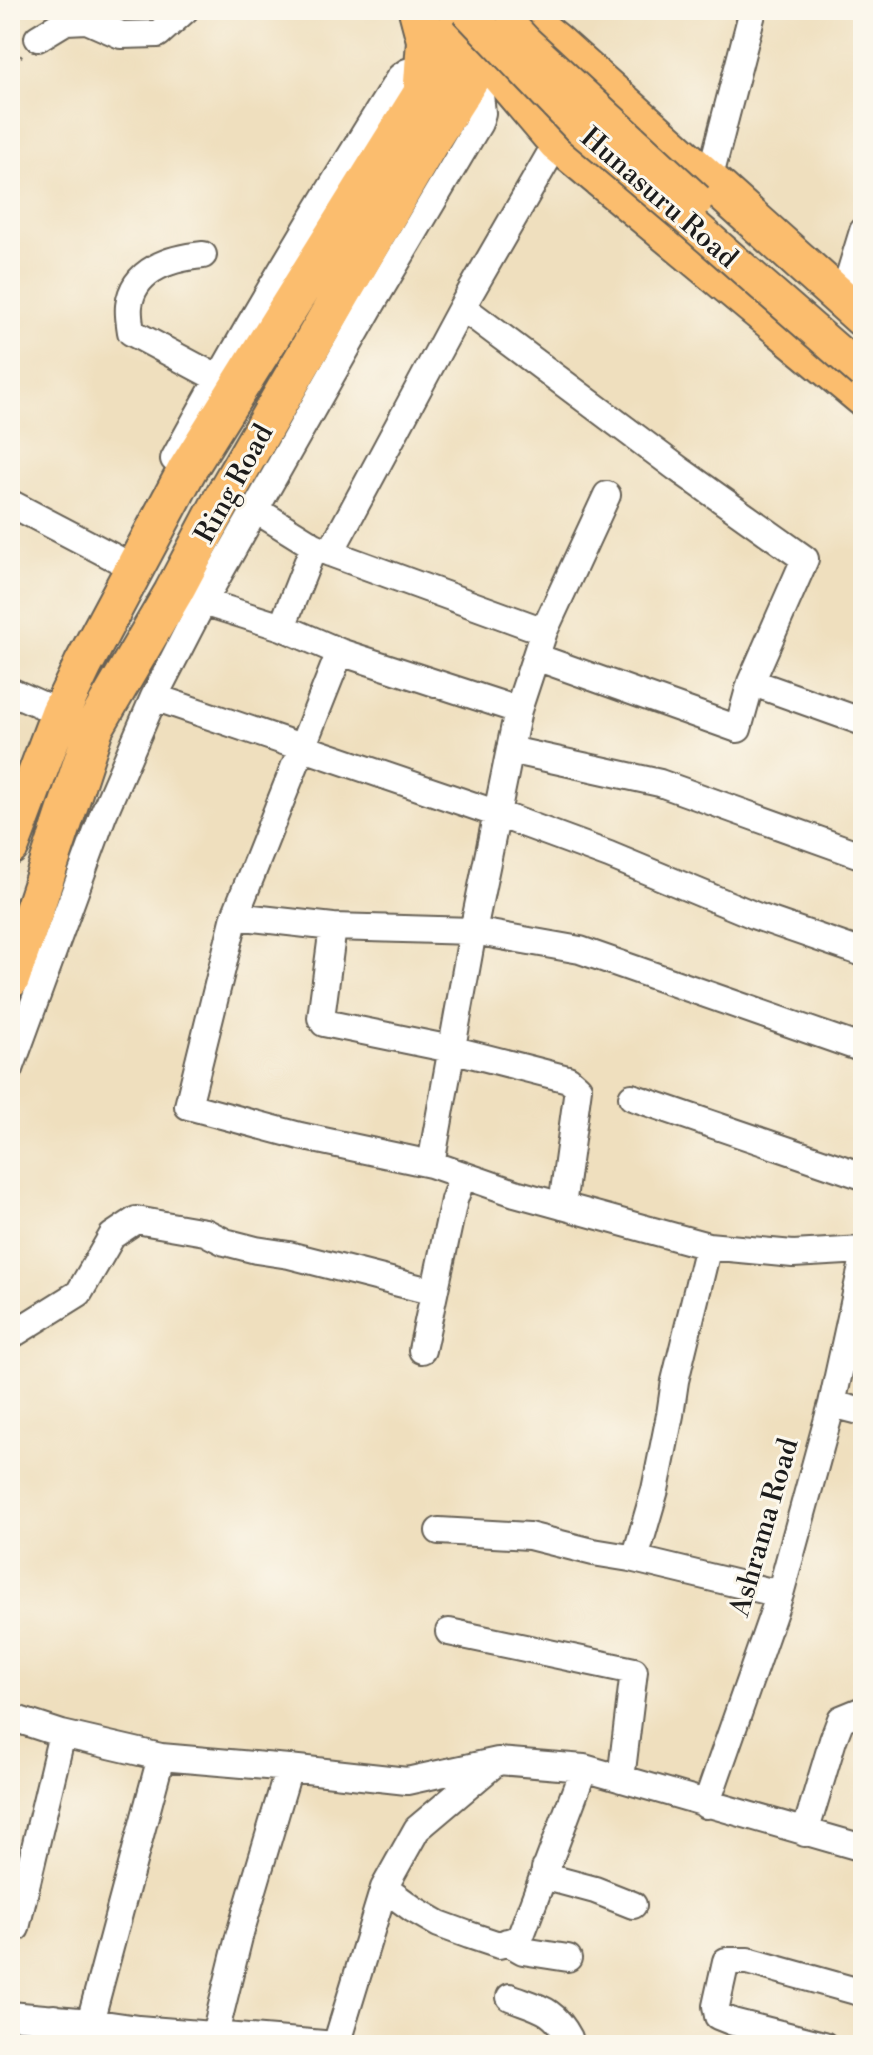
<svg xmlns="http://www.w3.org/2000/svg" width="873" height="2055" font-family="'Libre Bodoni',serif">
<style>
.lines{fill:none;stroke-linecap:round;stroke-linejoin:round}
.minor-casing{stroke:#666055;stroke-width:30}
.highway-casing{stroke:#666055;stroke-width:42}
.path{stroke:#666055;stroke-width:3;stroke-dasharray:2 6;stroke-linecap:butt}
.minor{stroke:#fff;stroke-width:26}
.highway{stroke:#fbbd6e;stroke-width:38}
.major-bridge-casing{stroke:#666055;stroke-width:36;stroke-linecap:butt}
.major-bridge{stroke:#fbbd6e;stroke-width:32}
.labels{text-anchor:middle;stroke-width:6;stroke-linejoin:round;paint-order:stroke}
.street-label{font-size:28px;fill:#1c1c1c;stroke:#fbf7ec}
</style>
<rect width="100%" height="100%" fill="#fbf7ec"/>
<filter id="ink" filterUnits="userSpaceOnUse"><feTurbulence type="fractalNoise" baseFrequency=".0125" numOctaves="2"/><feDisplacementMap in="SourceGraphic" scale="16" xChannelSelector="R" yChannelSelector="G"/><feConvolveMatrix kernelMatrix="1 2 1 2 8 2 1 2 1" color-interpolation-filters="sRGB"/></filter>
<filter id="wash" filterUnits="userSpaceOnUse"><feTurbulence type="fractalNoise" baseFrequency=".006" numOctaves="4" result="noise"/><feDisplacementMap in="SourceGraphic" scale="32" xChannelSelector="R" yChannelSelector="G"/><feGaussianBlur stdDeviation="1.8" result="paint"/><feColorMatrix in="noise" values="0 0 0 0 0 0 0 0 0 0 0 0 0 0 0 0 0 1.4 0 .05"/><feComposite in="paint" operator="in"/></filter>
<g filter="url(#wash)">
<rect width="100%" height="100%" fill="#efdfbe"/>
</g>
<g filter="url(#ink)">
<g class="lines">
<defs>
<path id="minor" d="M 38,38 L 66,21 L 87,20 L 121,35 L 158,34 L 185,10
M 709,180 L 753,10
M 203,255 C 171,258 133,269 129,306 C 128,315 130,324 131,332 L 219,379
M 842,300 L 863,231
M 462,307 L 677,468 L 805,559 L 751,682 L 738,729 L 536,657
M 174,459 C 245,329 321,202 400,77 L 407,72 L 425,66
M 10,503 L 119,560
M 256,510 L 314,546 L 330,553 L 544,631
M 330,553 L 462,307 L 557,142
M 203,602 L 282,627 L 340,652 L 518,710
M 282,627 L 314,546
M 340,652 L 235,916 L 188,1106 L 300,1136 L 431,1164 L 515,1193 L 708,1246 L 793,1254 L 863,1250
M 751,682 L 863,722
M 10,691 L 60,713
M 154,697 L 498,814 L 609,855 L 756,916 L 863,953
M 510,750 L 660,783 L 863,856
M 235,916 L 333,927 L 473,931 L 580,950 L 863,1049
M 333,927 L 321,1018 L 324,1023 L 451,1049 L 568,1079 L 578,1088 L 562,1206
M 10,1069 L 103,815 L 154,697 L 203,602 L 370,307 L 479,123 L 482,113 L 480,95
M 632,1097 L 863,1176
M 431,1164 L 473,931 L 518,710 L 544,631 L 607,495
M 10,1336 L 79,1293 L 112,1236 L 136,1220 L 205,1232 L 225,1242 L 256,1250 L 289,1255 L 434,1292
M 422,1350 L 454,1200 L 463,1175
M 832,1404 L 863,1412
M 439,1531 L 529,1536 L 593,1552 L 630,1558 L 780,1594
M 635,1559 L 655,1490 L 670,1415 L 675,1381 L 708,1246
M 449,1632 L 634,1671 L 621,1779
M 10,1717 L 62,1734 L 161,1757 L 289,1768 L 407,1781 L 498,1761 L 584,1768 L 863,1848
M 706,1805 L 780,1594 L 832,1404 L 863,1262
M 805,1833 L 833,1740 L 841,1719 L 863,1710
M 545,1869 L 554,1879 L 595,1890 L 633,1905
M 384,1888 L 413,1909 L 439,1924 L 469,1935 L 499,1945 L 520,1938 L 584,1768
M 10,1926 L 16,1928 L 62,1734
M 507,1942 L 523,1951 L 568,1958
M 510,1997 C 539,2008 554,2009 569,2038 L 567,2045
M 10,2015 L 90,2022 L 138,2029 L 336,2045
M 90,2022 L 161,1757
M 215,2034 L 239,1937 L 289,1768
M 37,2045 L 54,2018
M 336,2045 L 384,1888 L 417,1829 L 494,1764
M 824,2045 L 733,2022 L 718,2016 L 716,2006 L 726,1961 L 748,1961 L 863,1993"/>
<path id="highway" d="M 418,10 L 426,40 L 423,83
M 521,10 L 532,23 L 554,41 L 863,318
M 468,40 L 484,56 L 557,142 L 863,397
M 10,846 L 60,713 L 83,665 L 187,470 L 422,94 L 456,29 L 464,10
M 10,979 L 34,910 L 94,728 L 173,593 L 227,491 L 431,139 L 484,56 L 505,10"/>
</defs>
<use href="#minor" class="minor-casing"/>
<use href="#highway" class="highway-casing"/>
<path class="path" d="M 10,69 L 23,54"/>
<use href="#minor" class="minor"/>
<use href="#highway" class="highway"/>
<defs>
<path id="major-bridge" d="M 466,10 L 579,128 L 688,220 L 863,373
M 512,27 L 525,41 L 697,200"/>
</defs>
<use href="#major-bridge" class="major-bridge-casing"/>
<use href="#major-bridge" class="major-bridge"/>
</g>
</g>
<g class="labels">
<g class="street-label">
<text transform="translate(660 197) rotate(41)" y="10">Hunasuru Road</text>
<text transform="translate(233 483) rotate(-61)" y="10">Ring Road</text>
<text transform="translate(763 1527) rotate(-74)" y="10">Ashrama Road</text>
</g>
</g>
<rect width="873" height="2055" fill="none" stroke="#fbf7ec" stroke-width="40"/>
</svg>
